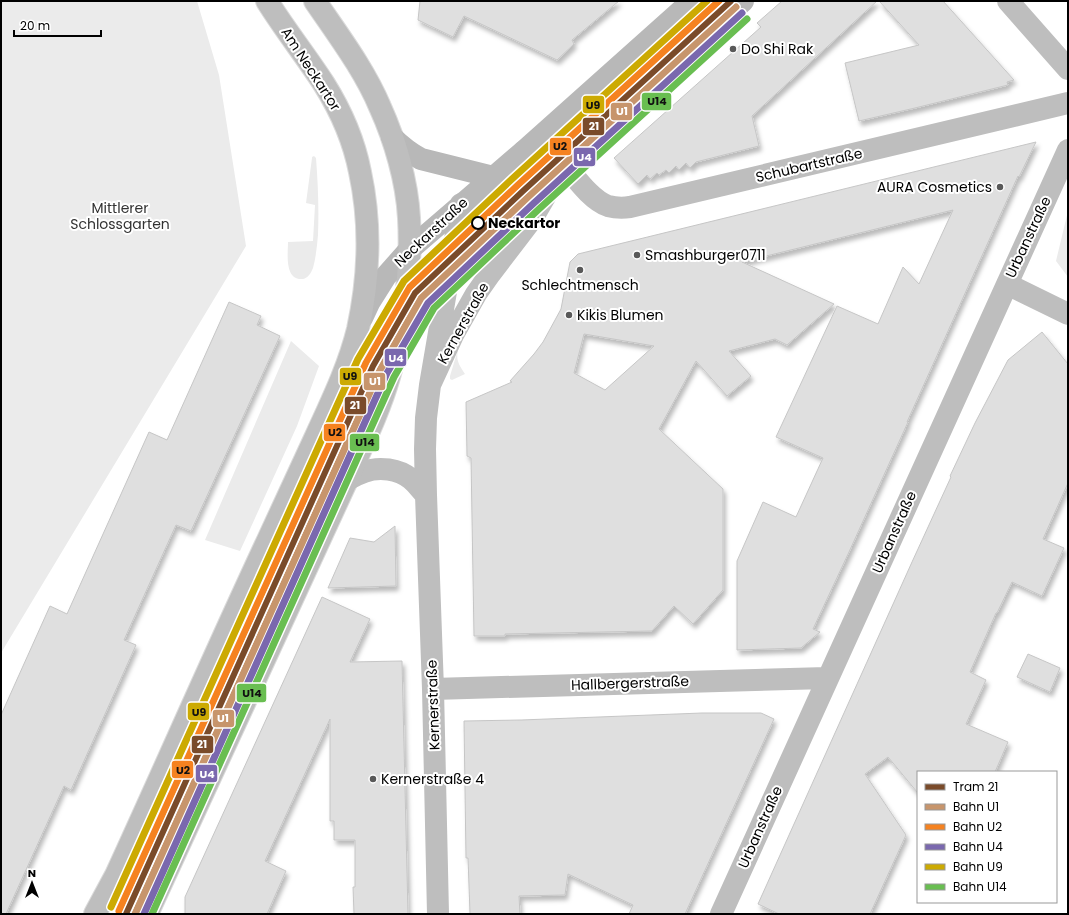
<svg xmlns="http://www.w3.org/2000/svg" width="1069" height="915" font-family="Poppins,sans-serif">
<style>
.green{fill:#ebebeb}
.building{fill:#dfdfdf;stroke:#c6c6c6;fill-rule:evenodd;filter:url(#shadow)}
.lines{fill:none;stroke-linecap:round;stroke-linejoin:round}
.primary-casing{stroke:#dbdbdb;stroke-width:24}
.street{stroke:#bebebe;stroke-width:22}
.secondary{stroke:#b8b8b8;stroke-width:22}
.primary{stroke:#bebebe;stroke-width:22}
.rail-1-casing{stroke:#fff;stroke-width:10}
.rail-2-casing{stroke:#fff;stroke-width:10}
.rail-3-casing{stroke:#fff;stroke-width:10}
.rail-4-casing{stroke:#fff;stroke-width:10}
.rail-5-casing{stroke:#fff;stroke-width:10}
.rail-1{stroke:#c7956c;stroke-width:7}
.rail-2{stroke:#f58220;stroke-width:7}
.rail-3{stroke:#7a68ae;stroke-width:7}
.rail-4{stroke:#ccaa02;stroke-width:7}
.rail-5{stroke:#69be51;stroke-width:7}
.tram-1-casing{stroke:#fff;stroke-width:9}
.tram-1{stroke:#7a4b2a;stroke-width:6}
.poi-dot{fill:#595959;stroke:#fff;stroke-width:1.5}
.stop-dot{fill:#fff;stroke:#000;stroke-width:2}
.labels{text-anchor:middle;stroke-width:4;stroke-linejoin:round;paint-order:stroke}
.poi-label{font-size:14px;fill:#000;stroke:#fff;text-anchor:start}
.street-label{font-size:14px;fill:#000;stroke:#fff}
.park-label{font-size:14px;fill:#323232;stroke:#fff}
.stop-label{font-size:14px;font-weight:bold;fill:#000;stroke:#fff;text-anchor:start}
.line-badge{stroke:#fff;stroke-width:1.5}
.badge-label{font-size:11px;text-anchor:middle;font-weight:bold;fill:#fff}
.pale-badge-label{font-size:11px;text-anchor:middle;font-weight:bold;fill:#111}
</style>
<defs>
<filter id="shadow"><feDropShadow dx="2.5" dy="4.5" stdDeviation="2" flood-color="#0004"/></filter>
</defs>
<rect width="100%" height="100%" fill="#fff"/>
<path class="green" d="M 1,1 L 197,1 L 219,75 L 246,246 L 1,653 Z
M 314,156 L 316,158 C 318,184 319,209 318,235 C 317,246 316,257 313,268 C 311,273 308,278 303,279 C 284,281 288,253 288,242 L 313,241 L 315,205 L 306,203 L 312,158 L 312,157 Z
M 1068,211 L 1068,277 L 1056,261 Z
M 291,341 L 319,366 L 297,426 L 240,551 L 205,540 Z
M 460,343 C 455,358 457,362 465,374 L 452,380 L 450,379 L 450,376 Z"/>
<path class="building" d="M 420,1 L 619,1 L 572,40 L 574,44 L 557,60 L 464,16 L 453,37 L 418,20 Z
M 782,1 L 877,1 L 752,116 L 759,146 L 696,162 L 690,168 L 686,163 L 679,170 L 676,166 L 669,173 L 666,170 L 659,175 L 657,173 L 650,179 L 647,175 L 638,184 L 614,158 L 761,27 L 757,23 Z
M 879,1 L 943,1 L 1014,80 L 1007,82 L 1008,85 L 915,108 L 859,121 L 845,63 L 919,45 Z
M 1036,142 L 1019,177 L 1018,176 L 907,422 L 908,422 L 849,552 L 813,629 L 820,632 L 801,648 L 737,650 L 737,561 L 763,502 L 796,517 L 823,458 L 776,437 L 837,306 L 878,324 L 903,267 L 919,284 L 953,210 L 742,262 L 834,304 L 787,345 L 775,339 L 729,351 L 751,376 L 727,396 L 696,361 L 659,429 L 723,489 L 723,590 L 693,624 L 674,606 L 652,631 L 505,634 L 505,636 L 474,636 L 471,458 L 467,456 L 466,402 L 512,382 L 510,381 L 534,354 L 543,342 L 561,309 L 570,262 L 578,254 ZM 584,334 L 654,346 L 605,390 L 574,373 Z
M 229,302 L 261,316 L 257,325 L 280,336 L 191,531 L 176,525 L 124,640 L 136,645 L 71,790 L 64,786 L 6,914 L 1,914 L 1,715 L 50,606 L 67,614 L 149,432 L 167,440 Z
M 1042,332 L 1068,364 L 1068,483 L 1043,539 L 1064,548 L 1042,596 L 1012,582 L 997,613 L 996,613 L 970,672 L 986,680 L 966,724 L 1008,742 L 995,772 L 918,772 L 918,790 L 917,792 L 888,757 L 865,774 L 906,835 L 870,914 L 779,914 L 758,904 L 912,562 L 951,477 L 950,476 L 975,423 L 1008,360 Z
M 395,526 L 396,586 L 328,588 L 350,538 L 374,542 Z
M 322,597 L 370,619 L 350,662 L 402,661 L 408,914 L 354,914 L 353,887 L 355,887 L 355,840 L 334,840 L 334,821 L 330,821 L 330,719 L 265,861 L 286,871 L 267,914 L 185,914 L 185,897 Z
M 1028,654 L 1060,668 L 1050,692 L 1017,677 Z
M 702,713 L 761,713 L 774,719 L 685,914 L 629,914 L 633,905 L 568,874 L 565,895 L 519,896 L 520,914 L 470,914 L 468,858 L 466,858 L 464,721 L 521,720 Z"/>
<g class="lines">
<defs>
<path id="primary" d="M 95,914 L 116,875 C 167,764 216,651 268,540 C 284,505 300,470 316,436 C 332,401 349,366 358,329 C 369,278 371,223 360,172 C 354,141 341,111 324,84 C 306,56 285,30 267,1
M 147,914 L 347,480 C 362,446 379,412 389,377 C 404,326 412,271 409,218 C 407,181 395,140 380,107 C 364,69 338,35 315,1"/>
</defs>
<use href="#primary" class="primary-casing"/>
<path class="street" d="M 1008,1 L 1068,69
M 524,151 L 549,180
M 1007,284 L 1068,314
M 430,385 L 454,333 L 476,294 L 490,274 L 532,219 L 564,164 C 576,178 591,200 608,206 C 616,208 623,208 630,207 L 1068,103
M 347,480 C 352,477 358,474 364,472 C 379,466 399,469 411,479 C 417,484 421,490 426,495
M 433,689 L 827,678
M 438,914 L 433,689 L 426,495 L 425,449 L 426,418 L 430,385 L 461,204
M 721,914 L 1068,150"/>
<path class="secondary" d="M 392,137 C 401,146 410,153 421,159 L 493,177
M 362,318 L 369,303 L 386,276 L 409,250 L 524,151 L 692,1
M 402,347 L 408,331 L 417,313 L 427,299 L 450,273 L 521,207 L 601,129 L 743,1"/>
<use href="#primary" class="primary"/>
<defs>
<path id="rail-1" d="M 135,914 L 380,370 L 421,298 L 528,197 L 736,7"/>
<path id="rail-2" d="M 119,911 L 366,363 L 410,287 L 518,185 L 719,1"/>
<path id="rail-3" d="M 144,914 L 387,373 L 428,303 L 534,203 L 742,13"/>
<path id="rail-4" d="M 111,907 L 358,359 L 404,281 L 512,179 L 707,1"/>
<path id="rail-5" d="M 152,914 L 394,377 L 434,308 L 539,209 L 747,19"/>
</defs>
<use href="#rail-1" class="rail-1-casing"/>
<use href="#rail-2" class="rail-2-casing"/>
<use href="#rail-3" class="rail-3-casing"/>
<use href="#rail-4" class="rail-4-casing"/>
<use href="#rail-5" class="rail-5-casing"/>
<use href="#rail-1" class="rail-1"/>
<use href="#rail-2" class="rail-2"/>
<use href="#rail-3" class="rail-3"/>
<use href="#rail-4" class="rail-4"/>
<use href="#rail-5" class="rail-5"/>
<defs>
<path id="tram-1" d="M 126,914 L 373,366 L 415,293 L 523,191 L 731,1"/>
</defs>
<use href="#tram-1" class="tram-1-casing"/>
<use href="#tram-1" class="tram-1"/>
</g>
<g class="poi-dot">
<circle cx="733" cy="49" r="4"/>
<circle cx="1000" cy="187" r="4"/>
<circle cx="637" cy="255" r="4"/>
<circle cx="580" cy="270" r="4"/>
<circle cx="569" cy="315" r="4"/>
<circle cx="373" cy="779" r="4"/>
</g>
<circle class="stop-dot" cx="478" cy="223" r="6"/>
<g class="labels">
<g class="poi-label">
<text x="741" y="54">Do Shi Rak</text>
<text x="992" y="192" text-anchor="end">AURA Cosmetics</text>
<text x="645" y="260">Smashburger0711</text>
<text x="580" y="290" text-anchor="middle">Schlechtmensch</text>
<text x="577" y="320">Kikis Blumen</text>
<text x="381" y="784">Kernerstraße 4</text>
</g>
<g class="street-label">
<text transform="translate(311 69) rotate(57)" y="5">Am Neckartor</text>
<text transform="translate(809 165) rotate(-13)" y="5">Schubartstraße</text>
<text transform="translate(431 232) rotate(-43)" y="5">Neckarstraße</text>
<text transform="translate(1028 237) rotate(-65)" y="5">Urbanstraße</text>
<text transform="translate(463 323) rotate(-61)" y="5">Kernerstraße</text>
<text transform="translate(894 532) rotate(-66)" y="5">Urbanstraße</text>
<text transform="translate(630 683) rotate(-2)" y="5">Hallbergerstraße</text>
<text transform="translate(433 705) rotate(-92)" y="5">Kernerstraße</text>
<text transform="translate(760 827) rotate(-66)" y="5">Urbanstraße</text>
</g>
<g class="park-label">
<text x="120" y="213">Mittlerer<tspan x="120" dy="16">Schlossgarten</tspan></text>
</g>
<g class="stop-label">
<text x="488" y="228">Neckartor</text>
</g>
</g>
<g class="line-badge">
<rect x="641" y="92" width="31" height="19" rx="4" fill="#69be51"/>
<rect x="582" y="95" width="23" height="19" rx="4" fill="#ccaa02"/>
<rect x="610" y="102" width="23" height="19" rx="4" fill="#c7956c"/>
<rect x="582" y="117" width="23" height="19" rx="4" fill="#7a4b2a"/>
<rect x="549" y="137" width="23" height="19" rx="4" fill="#f58220"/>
<rect x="573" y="147" width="23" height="20" rx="4" fill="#7a68ae"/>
<rect x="384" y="348" width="23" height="19" rx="4" fill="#7a68ae"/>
<rect x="339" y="367" width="23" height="19" rx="4" fill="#ccaa02"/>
<rect x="363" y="372" width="23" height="19" rx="4" fill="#c7956c"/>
<rect x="344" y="396" width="23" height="19" rx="4" fill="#7a4b2a"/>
<rect x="323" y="423" width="23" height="19" rx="4" fill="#f58220"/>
<rect x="349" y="433" width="31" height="19" rx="4" fill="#69be51"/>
<rect x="236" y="683" width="31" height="20" rx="4" fill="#69be51"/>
<rect x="187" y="702" width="23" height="19" rx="4" fill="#ccaa02"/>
<rect x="212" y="709" width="23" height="19" rx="4" fill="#c7956c"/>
<rect x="191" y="735" width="23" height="19" rx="4" fill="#7a4b2a"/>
<rect x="171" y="760" width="23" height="19" rx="4" fill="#f58220"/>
<rect x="195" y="764" width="23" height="19" rx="4" fill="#7a68ae"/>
</g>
<g class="badge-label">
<text x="622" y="115">U1</text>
<text x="594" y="130">21</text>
<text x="584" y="161">U4</text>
<text x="396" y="362">U4</text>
<text x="375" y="385">U1</text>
<text x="355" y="409">21</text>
<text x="223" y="722">U1</text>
<text x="202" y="748">21</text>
<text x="207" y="778">U4</text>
</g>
<g class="pale-badge-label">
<text x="657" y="105">U14</text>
<text x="593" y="109">U9</text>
<text x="560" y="150">U2</text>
<text x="350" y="380">U9</text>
<text x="335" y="436">U2</text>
<text x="365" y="446">U14</text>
<text x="252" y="697">U14</text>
<text x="199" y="716">U9</text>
<text x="183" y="774">U2</text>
</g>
<rect width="1069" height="915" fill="none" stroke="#000000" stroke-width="4"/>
<rect x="917" y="771" width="140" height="132" fill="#ffffff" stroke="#999999"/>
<rect x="925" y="784" width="20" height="6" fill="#7a4b2a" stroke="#999999"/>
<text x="953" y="791" font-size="12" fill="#000000">Tram 21</text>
<rect x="925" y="804" width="20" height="6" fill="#c7956c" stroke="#999999"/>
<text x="953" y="811" font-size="12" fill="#000000">Bahn U1</text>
<rect x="925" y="824" width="20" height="6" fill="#f58220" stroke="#999999"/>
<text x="953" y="831" font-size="12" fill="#000000">Bahn U2</text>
<rect x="925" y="844" width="20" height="6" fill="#7a68ae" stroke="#999999"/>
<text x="953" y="851" font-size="12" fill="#000000">Bahn U4</text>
<rect x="925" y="864" width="20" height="6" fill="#ccaa02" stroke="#999999"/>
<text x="953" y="871" font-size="12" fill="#000000">Bahn U9</text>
<rect x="925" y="884" width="20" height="6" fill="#69be51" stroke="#999999"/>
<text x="953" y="891" font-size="12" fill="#000000">Bahn U14</text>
<g transform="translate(32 883)" stroke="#ffffff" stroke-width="3" paint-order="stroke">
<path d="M0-3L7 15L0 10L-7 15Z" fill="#000000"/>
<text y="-6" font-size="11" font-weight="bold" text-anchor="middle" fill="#000000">N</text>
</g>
<path d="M14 30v6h87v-6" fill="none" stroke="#000000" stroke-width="2"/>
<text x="20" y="30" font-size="12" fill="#000000" stroke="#ffffff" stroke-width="3" paint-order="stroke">20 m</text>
</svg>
